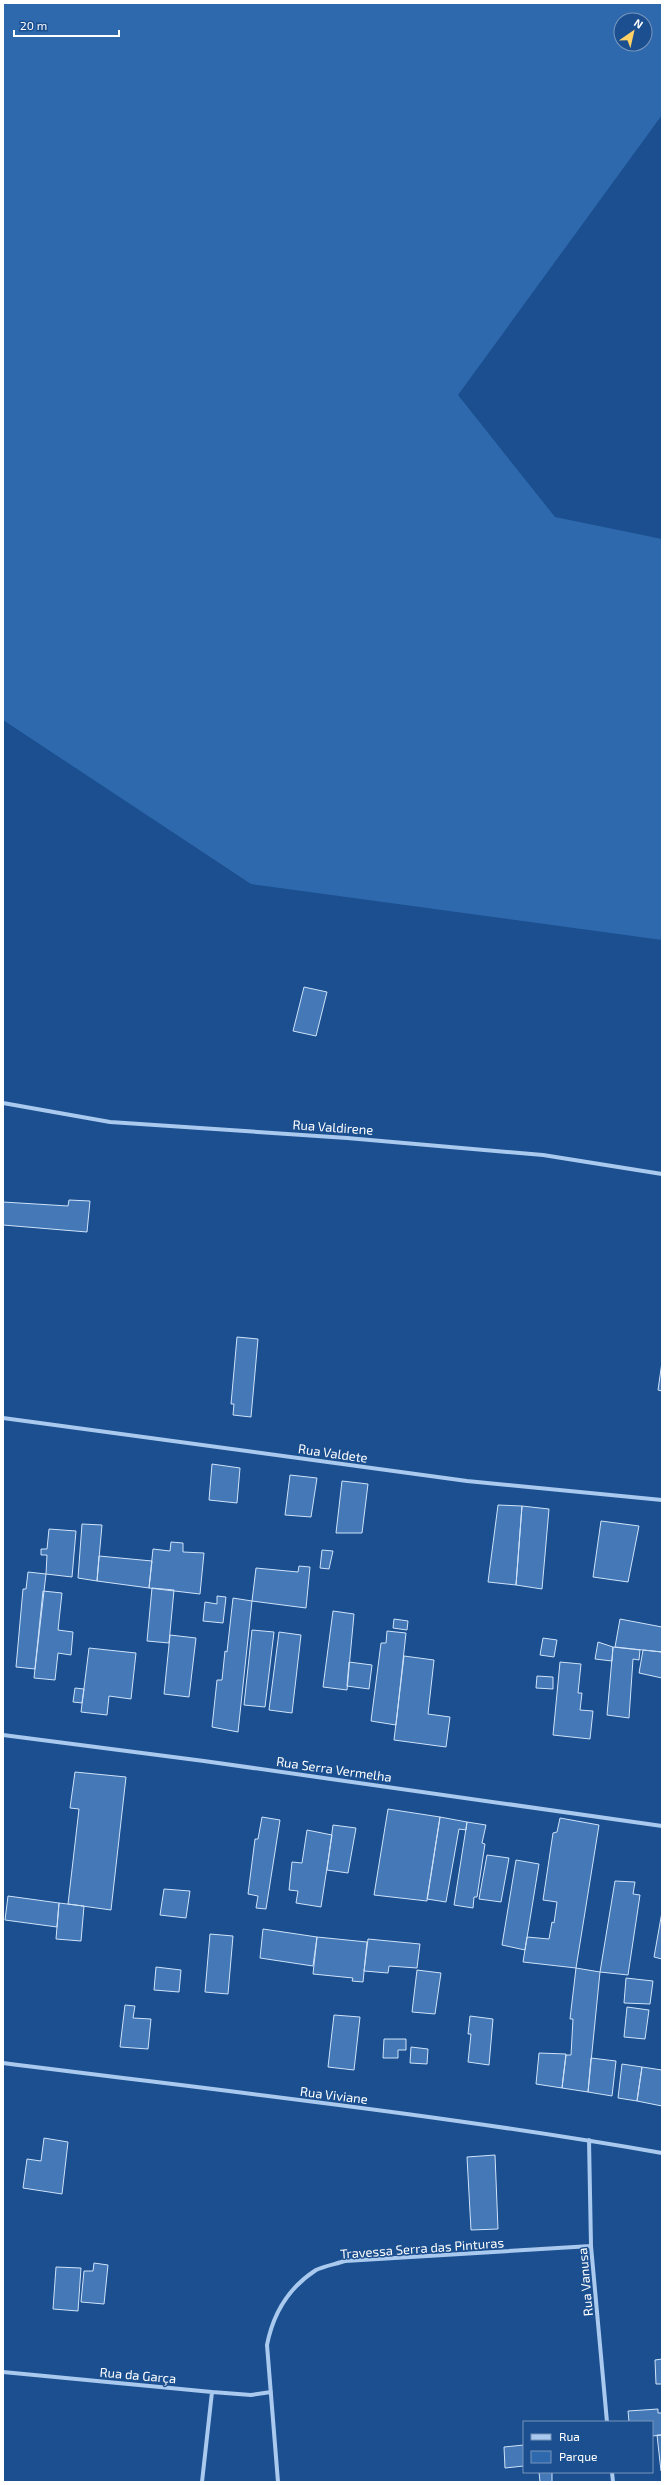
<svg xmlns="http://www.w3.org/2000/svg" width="665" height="2485" font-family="'Exo 2',sans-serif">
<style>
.green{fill:#2e69ad;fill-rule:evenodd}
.building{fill:#4478b7;stroke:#cfe3fa}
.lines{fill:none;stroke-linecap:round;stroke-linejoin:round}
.street{stroke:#a9c9ee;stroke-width:4}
.labels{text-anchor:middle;stroke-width:3;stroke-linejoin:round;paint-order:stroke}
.street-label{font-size:13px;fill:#fff;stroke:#1b4f8f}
</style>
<rect width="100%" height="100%" fill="#1b4f8f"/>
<path class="green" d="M 3,3 L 662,3 L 662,115 L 458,395 L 555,517 L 662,539 L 662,940 L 251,884 L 3,720 ZM 621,20 L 645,20 L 645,44 L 621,44 Z"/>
<path class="building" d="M 304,987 L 327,992 L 316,1036 L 293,1031 Z
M 69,1200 L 90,1201 L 87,1232 L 3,1225 L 3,1202 L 68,1206 Z
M 237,1337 L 258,1339 L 251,1417 L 233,1415 L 234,1404 L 231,1404 Z
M 662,1362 L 662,1391 L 658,1390 Z
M 212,1464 L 240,1468 L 237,1503 L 209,1500 Z
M 290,1475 L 317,1478 L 311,1517 L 285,1515 Z
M 342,1481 L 368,1484 L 362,1533 L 336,1533 Z
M 498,1505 L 522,1506 L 516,1585 L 488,1582 Z
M 522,1506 L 549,1509 L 542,1589 L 516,1585 Z
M 601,1521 L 639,1526 L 628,1582 L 593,1577 Z
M 82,1524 L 102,1525 L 97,1581 L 78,1578 Z
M 49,1529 L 76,1531 L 72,1577 L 46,1574 L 47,1555 L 41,1555 L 41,1549 L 47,1549 Z
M 171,1542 L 183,1543 L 183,1552 L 204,1553 L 200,1594 L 149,1588 L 153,1549 L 170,1551 Z
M 322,1550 L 333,1551 L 329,1569 L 320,1568 Z
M 99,1556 L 152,1561 L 149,1588 L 97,1581 Z
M 299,1566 L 310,1567 L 306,1608 L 252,1601 L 256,1568 L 298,1572 Z
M 28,1572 L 46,1574 L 35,1669 L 16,1667 L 23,1589 L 26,1589 Z
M 152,1588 L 174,1590 L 169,1643 L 147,1641 Z
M 43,1591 L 62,1593 L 58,1630 L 73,1632 L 71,1655 L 58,1653 L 55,1680 L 34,1678 Z
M 217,1596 L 226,1597 L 223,1623 L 203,1621 L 205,1602 L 217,1604 Z
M 233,1598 L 252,1601 L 238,1732 L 212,1727 L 217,1680 L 222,1680 L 225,1651 L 227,1652 Z
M 333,1611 L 354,1614 L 347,1690 L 323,1687 Z
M 394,1619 L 408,1621 L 407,1630 L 393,1628 Z
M 620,1619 L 662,1627 L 662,1652 L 615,1647 Z
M 252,1630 L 274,1632 L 265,1707 L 244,1705 Z
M 387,1631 L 406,1633 L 396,1725 L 371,1721 L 381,1643 L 386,1643 Z
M 279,1632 L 301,1635 L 292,1713 L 269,1710 Z
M 170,1635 L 196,1638 L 189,1697 L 164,1694 Z
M 543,1638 L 557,1640 L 554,1657 L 540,1655 Z
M 598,1642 L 613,1647 L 612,1661 L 595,1659 Z
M 613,1647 L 640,1650 L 639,1660 L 633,1659 L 629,1718 L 607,1715 Z
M 89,1648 L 136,1653 L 131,1699 L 109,1696 L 107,1715 L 81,1712 Z
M 643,1650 L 662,1652 L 662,1678 L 639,1673 Z
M 404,1656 L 434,1660 L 428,1714 L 450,1717 L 446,1747 L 394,1740 Z
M 349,1662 L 372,1665 L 369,1689 L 347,1686 Z
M 560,1662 L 581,1664 L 578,1693 L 582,1693 L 580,1710 L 593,1711 L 590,1739 L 553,1735 Z
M 537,1676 L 553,1677 L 553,1689 L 536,1688 Z
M 75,1688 L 84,1689 L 82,1703 L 73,1702 Z
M 75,1772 L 126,1777 L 111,1910 L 68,1904 L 79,1809 L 70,1808 Z
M 388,1809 L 440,1817 L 427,1901 L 374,1895 Z
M 262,1817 L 280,1820 L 266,1909 L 256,1908 L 258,1896 L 248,1894 L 255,1839 L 258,1839 Z
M 440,1817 L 467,1822 L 466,1830 L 459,1829 L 446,1902 L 427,1899 Z
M 560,1818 L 599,1825 L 576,1968 L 523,1962 L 527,1937 L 549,1939 L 552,1922 L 554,1923 L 557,1902 L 543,1900 L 553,1833 L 557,1832 Z
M 467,1822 L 486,1825 L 482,1843 L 485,1844 L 477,1897 L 474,1897 L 473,1908 L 454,1905 Z
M 333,1825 L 356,1828 L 348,1873 L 327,1870 Z
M 307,1830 L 332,1835 L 321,1907 L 296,1903 L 298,1891 L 289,1890 L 292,1862 L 302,1863 Z
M 487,1855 L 509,1858 L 501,1902 L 479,1899 Z
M 516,1860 L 539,1864 L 525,1950 L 502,1945 Z
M 615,1881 L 635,1882 L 633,1894 L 640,1895 L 628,1975 L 600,1972 Z
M 164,1889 L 190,1891 L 186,1918 L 160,1915 Z
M 8,1896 L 59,1903 L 57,1927 L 5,1920 Z
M 59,1903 L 84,1906 L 81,1941 L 56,1939 Z
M 662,1912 L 662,1959 L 654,1957 Z
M 263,1929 L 317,1937 L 313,1966 L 260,1958 Z
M 210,1934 L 233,1936 L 228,1994 L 205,1992 Z
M 317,1937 L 367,1942 L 363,1982 L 352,1981 L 353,1978 L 313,1974 Z
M 368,1939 L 420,1944 L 417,1968 L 389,1966 L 388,1973 L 364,1971 Z
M 156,1967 L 181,1970 L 179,1992 L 154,1990 Z
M 576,1968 L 600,1972 L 588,2092 L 562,2088 L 566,2055 L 571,2055 L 573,2019 L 570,2019 Z
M 417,1970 L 441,1973 L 435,2014 L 412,2012 Z
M 626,1978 L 653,1981 L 650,2004 L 624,2003 Z
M 125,2005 L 135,2006 L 133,2018 L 151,2019 L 148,2049 L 120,2047 Z
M 627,2007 L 649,2010 L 645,2039 L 624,2037 Z
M 334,2015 L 360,2017 L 354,2070 L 328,2067 Z
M 470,2016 L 493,2019 L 489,2065 L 468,2062 L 471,2034 L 468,2034 Z
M 384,2039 L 406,2039 L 406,2050 L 398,2050 L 398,2058 L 383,2058 Z
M 411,2047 L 428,2049 L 427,2064 L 410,2063 Z
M 539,2053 L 566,2054 L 562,2088 L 536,2084 Z
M 591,2058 L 616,2061 L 612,2096 L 588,2092 Z
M 622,2064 L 642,2067 L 637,2101 L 618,2098 Z
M 642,2067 L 662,2070 L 662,2106 L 637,2101 Z
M 44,2138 L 68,2142 L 62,2194 L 23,2188 L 27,2159 L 41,2161 Z
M 495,2155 L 498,2229 L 471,2230 L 467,2157 Z
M 94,2263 L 108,2265 L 104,2304 L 81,2302 L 84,2271 L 93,2271 Z
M 56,2267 L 81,2268 L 78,2311 L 53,2309 Z
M 662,2359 L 662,2384 L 656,2384 L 655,2360 Z
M 658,2409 L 658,2413 L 662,2413 L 662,2435 L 652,2436 L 652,2422 L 629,2422 L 628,2411 Z
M 657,2435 L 662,2435 L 662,2471 L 661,2471 Z
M 524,2445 L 524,2466 L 505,2468 L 504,2447 Z
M 539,2472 L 552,2472 L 552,2482 L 540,2482 Z"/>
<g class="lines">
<path class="street" d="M 3,1103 L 110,1122 L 347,1138 L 543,1155 L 662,1174
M 3,1418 L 467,1481 L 662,1500
M 3,1735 L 204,1761 L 662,1826
M 3,2063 C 223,2091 444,2115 662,2153
M 589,2140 L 591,2246 L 607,2422
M 3,2372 L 212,2392 L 251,2395 L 271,2392
M 612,2472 L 613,2482
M 202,2482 L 212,2392
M 278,2482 L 267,2345 C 273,2314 288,2288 316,2270 C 324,2266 336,2264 345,2261 L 591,2246"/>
</g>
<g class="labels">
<g class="street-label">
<text transform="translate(333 1127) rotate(4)" y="5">Rua Valdirene</text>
<text transform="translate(333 1453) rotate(8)" y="5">Rua Valdete</text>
<text transform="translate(334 1769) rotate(8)" y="5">Rua Serra Vermelha</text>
<text transform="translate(334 2095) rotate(7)" y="5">Rua Viviane</text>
<text transform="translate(422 2248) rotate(-4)" y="5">Travessa Serra das Pinturas</text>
<text transform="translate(585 2282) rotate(-95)" y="5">Rua Vanusa</text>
<text transform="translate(138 2375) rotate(5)" y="5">Rua da Garça</text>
</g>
</g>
<rect width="665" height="2485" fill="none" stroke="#ffffff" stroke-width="8"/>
<rect x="523" y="2421" width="130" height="52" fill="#1b4f8f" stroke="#7695bc"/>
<rect x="531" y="2434" width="20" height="6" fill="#a9c9ee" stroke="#7695bc"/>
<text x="559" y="2441" font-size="12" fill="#ffffff">Rua</text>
<rect x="531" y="2451" width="20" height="12" fill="#2e69ad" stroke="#7695bc"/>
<text x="559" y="2461" font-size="12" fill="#ffffff">Parque</text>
<g transform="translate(633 32) rotate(34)"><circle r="19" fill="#1b4f8f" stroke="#7695bc"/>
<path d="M0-3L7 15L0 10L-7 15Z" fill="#ffd166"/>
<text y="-6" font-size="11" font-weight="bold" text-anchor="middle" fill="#ffffff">N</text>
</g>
<path d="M14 30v6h105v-6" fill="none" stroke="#ffffff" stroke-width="2"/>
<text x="20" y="30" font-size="12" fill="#ffffff" stroke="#1b4f8f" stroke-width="3" paint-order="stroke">20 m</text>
</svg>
